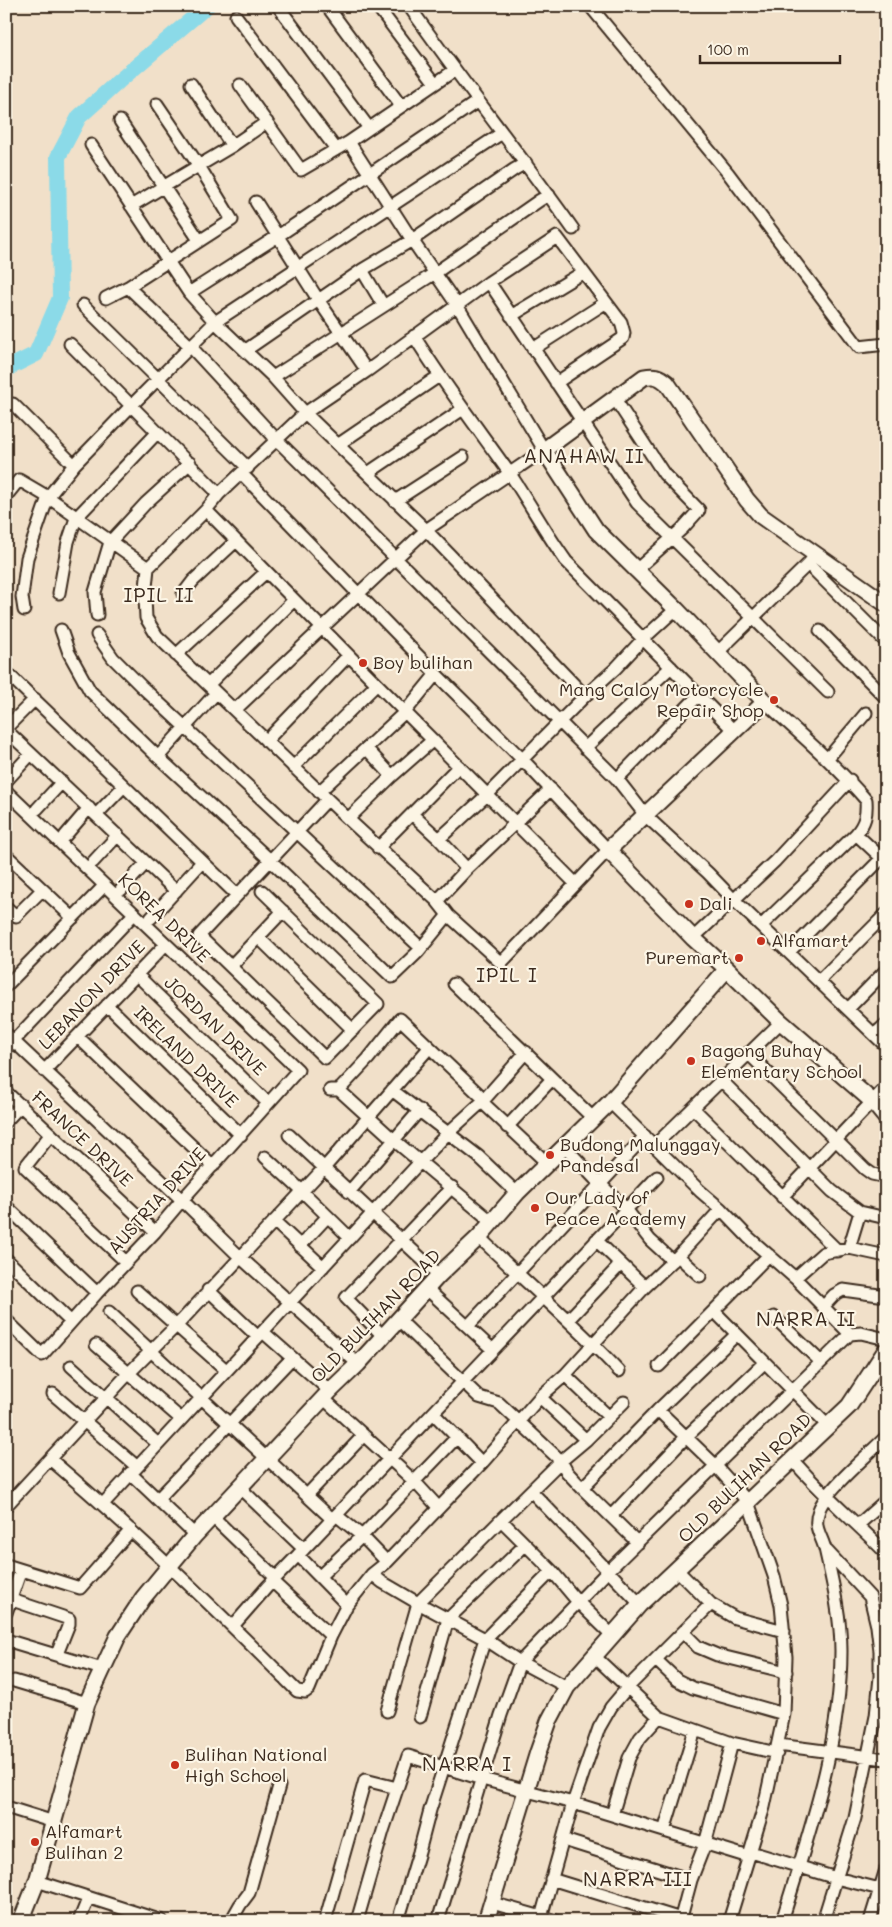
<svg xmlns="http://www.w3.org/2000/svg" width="892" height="1927" font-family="Mali,sans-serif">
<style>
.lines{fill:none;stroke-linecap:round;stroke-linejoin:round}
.river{stroke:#8bdae8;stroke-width:16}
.street-casing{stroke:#3b2a1e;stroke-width:15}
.secondary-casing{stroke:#3b2a1e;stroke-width:19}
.street{stroke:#fcf5e5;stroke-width:11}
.secondary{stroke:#fcf5e5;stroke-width:15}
.poi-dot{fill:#c8321e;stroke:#fcf5e5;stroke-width:2}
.labels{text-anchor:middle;stroke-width:4.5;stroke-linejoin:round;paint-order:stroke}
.poi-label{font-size:18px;fill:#3b2a1e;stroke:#fcf5e5;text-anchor:start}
.street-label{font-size:18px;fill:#3b2a1e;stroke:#fcf5e5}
.quarter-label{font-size:20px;letter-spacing:1px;fill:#3b2a1e;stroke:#fcf5e5}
</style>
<rect width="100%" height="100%" fill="#f1e0c9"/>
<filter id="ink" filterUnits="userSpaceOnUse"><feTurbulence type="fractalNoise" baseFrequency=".02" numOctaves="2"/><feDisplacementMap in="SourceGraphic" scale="10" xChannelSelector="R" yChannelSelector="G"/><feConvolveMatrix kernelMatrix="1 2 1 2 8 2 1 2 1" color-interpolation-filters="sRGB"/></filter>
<g filter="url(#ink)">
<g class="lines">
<path class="river" d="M 6,369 L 36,354 L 60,298 L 58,157 L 79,117 L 119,81 L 207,6"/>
<defs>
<path id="street" d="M 278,6 L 369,128
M 327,6 L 401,106
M 377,6 L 435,83
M 409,6 C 462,82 520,154 573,229
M 590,6 L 728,173 L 859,347 L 886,344
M 236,16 L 336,149
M 191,84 L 232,146
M 240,85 L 301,170 L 349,142 L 455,70
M 120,121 L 199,240
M 91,145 L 189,293 L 215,322 L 273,377 L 305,413 L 426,530 L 585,696
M 256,202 L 319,301 L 367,371
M 131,206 L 232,146 L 267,122
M 362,270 L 383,305
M 489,282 L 637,503 L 828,692
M 128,287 L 191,347 L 276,439 L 617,779 L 646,816 L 708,873 L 733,899 L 886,1046
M 189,293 L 278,236 L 478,101
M 106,298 L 128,287 L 232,220 L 199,166 L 157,104
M 83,305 L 248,468
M 511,316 L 582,273
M 414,336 C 443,383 476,426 508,471 C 528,500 545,532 566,561 L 735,732
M 70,344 L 219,494
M 533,349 L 605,303
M 246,350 L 362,270 L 412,240 L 515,169 L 526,163
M 273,377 L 435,273 L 540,200 L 549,195
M 615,399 L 664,474 L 699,510 L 682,529 L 635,571
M 13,404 L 74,465
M 339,444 L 439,376
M 368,473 L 463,409
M 242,474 L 436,674 L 522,759 L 608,850 L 501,963 L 448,915 L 437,901 L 348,819 L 157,636 L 146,618 L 145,597 L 148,568 L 206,510 L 219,494 L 305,413 L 367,371 L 489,282 L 557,237 L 621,322 L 624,333 L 623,338 L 556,383
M 6,496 L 19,480 L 48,497 L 148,568
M 395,501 L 463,457
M 206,510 L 377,684 L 576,884
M 813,558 L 808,564 L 886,642
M 59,593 L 68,542 L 76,518 L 157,433
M 183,594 L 193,581 L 236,541
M 24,610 L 22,597 L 27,558 L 48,497 L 74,465 L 131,406 L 215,322 L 502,133
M 97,615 L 95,592 L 110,542 L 146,503 L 190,463
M 61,630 L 69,653 L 90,691 L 158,757 L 270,860 L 392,977 L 418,952 L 448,915
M 820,631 L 886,698
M 97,635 L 113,658 L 141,686 L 421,948
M 717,653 L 808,564
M 176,655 L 266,572
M 6,672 L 237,895
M 208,685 L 294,600
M 235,710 L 426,530 L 544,450 L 457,305 L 412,240 L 349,142
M 6,728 L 35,699
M 6,730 L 176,891
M 266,741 L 348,656
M 366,748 L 392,776
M 585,748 L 671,667
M 158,757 L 216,693
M 828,758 L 866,713
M 293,767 L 377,684
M 617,779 L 698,696
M 7,780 L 31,754
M 6,791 L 298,1070 L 182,1200 L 155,1232 L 97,1293 L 42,1355 L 6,1320
M 319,792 L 405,712 L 436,674
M 37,809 L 62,782
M 412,814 L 439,839 L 467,869
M 96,815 L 124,786
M 348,819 L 392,776 L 433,740
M 856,834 L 886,862
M 65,836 L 89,808
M 439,839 L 487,795 L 585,696 L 615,669 L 643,639 L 676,609
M 378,848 L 459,766
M 6,855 L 73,918
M 93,862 L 118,835
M 121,890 L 146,863
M 262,891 L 378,1004 L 325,1058 L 199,936 L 327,800
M 437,901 L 467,869 L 551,789
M 6,907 L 16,916 L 42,890
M 151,918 L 202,862
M 761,926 L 856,834 C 865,823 867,815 866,800 C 835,764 800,734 765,702
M 258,937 L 353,1030
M 693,938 L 775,861 L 850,780
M 789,952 L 882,858
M 231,966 L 283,911
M 136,974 L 268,1103
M 819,981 L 886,914
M 454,984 L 594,1119
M 6,986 L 104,886
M 107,1005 L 241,1135
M 848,1009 L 886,970
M 6,1034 L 182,1200 L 240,1257 L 358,1364
M 875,1034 L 886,1024
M 78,1037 L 213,1166
M 6,1049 L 134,914
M 748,1053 L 865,1169 L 872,1174 L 886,1177
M 44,1071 L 166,944
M 721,1080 L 832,1191 L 860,1212 L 886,1218
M 330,1090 L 339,1090 L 395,1141 L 491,1221
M 339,1090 L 368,1059 L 400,1019 L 484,1099
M 392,1090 L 478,1156 L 517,1193
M 6,1092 L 155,1232
M 482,1102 L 547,1163
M 610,1102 L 700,1191 L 721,1209 L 748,1237 L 795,1278 L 850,1334
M 693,1108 L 838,1251
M 6,1121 L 21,1105
M 507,1127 L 552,1079
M 51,1134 L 25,1167 L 126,1262
M 289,1135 L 439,1275
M 564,1146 L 600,1184 L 626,1209 L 650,1240 L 673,1261
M 654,1146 L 781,1022
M 265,1157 L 302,1191 L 350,1238
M 349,1192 L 420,1110
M 782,1197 L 886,1087
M 6,1206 L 97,1293
M 274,1221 L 323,1267
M 479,1237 C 525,1282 575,1324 619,1371
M 596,1240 L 645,1287
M 300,1246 L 327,1217
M 849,1248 L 860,1212
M 678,1256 L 700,1276
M 6,1259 L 71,1322
M 795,1278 L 823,1253 L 849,1248 L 886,1256
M 208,1290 L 258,1337
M 428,1290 L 493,1350
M 137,1291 L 226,1370
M 823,1307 L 834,1295 L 843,1290 L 886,1296
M 714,1311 L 827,1425
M 109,1312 L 332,1519
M 774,1317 L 821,1362
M 398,1319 L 479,1397 L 499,1403 L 561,1461 L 567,1472 L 582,1488
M 568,1320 L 621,1264
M 468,1326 L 645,1136
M 263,1332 L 330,1391
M 383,1336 L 346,1298 L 452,1187
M 96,1345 L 181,1419
M 71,1366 L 158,1444
M 659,1366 L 769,1255
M 565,1375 L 608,1416
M 53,1394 L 136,1466
M 540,1397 L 586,1440
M 323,1398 L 415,1482 L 439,1508
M 658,1410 L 715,1465 L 748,1502 L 774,1576 L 781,1605 L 786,1657 L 784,1714 L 764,1807 L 729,1921
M 433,1413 L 482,1463
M 50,1459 C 136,1532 217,1610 297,1691 L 305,1692 L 309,1689 L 331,1636 L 347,1605 L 298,1555 L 304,1549 L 240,1488
M 792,1459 C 821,1494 855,1521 886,1553
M 130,1473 L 195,1535
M 531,1491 L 640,1604
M 307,1495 L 363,1436
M 158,1499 L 292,1358
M 103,1504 L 421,1161 L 449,1132 L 482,1102 L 526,1052
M 6,1506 L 129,1373 L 182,1320 L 325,1167 L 429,1048
M 336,1515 L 362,1536 L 387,1562
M 611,1516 L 686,1437 L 764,1363
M 214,1518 L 276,1578
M 501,1520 L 552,1571 L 578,1602 L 612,1635
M 858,1525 L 886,1500
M 638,1543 L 582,1488 L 658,1410 L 737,1334
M 304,1549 L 657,1177
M 6,1565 L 80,1588 L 131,1530
M 677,1570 L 711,1604 L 735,1618 L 784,1631
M 372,1574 L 382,1582 L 418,1603 L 485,1639 L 520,1662 L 567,1687
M 320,1576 L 362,1536 L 457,1437
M 273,1582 L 331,1636
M 6,1598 L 69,1619 L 69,1624 L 57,1654
M 347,1605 L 372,1574 L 387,1562 L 482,1463 L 540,1397 L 565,1375 L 645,1287 L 678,1256 L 721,1209
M 6,1613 L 21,1570
M 233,1626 L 267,1587 L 298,1555
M 684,1633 L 698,1647 L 717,1655 L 786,1672
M 6,1640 L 102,1669
M 593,1655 L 659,1717 L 732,1743 L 777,1753
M 656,1660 L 677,1680 L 693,1688 L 784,1714
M 14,1681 L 87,1703
M 387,1711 L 418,1603 L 501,1520 L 561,1461 L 586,1440 L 624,1402
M 420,1717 L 448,1619 L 525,1545
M 778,1745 L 886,1759
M 6,1807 L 54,1822
M 612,1815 L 629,1758 L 640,1738 L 659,1717
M 664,1831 L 695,1730
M 564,1840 L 691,1880
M 751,1852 L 836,1878 L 880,1889
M 551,1879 L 681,1919
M 37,1881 L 162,1921
M 492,1903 L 556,1921
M 79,1921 L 88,1899
M 231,1921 L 240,1905 L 249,1893 L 279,1786
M 325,1921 L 365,1780 L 397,1788
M 357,1921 L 383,1831 L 408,1756 L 482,1779 L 573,1803 L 749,1857
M 398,1921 L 419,1852 L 430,1810 L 485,1639 L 552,1571
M 438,1921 L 501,1715 L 520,1662 L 608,1571 L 850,1334 L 861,1333 L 886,1339
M 540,1921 L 573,1803 L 599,1728 L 611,1707 L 627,1688 L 711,1604
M 680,1921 L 691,1880 L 705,1844 L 732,1743
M 782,1921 C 809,1833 841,1743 841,1651 C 841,1618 833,1584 826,1553 C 823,1536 812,1529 819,1510 C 826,1490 869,1454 886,1437
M 823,1921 L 855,1818 L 876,1716 L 880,1677 L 880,1651 L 877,1626 L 870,1597 L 827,1551
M 870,1921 L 886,1869"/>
<path id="secondary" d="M 886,604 L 761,516 L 747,500 L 667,383 C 659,376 654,375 644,377 L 544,450 L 596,530 L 676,609 L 765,702 L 608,850 L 693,938 L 727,969 L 781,1022 L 872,1101 L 886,1118
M 21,1921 L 37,1881 L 87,1703 L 118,1636 L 143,1598 L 195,1535 L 330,1391 L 358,1364 L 439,1275 L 479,1237 L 517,1193 L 610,1102 L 727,969
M 486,1921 L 538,1752 L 549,1721 L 567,1687 L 640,1604 L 849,1406 L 886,1350"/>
</defs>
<use href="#street" class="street-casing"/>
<use href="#secondary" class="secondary-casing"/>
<use href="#street" class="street"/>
<use href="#secondary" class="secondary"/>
</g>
</g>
<g class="poi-dot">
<circle cx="363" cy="663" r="5"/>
<circle cx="774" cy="700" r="5"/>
<circle cx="689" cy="904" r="5"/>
<circle cx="761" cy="941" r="5"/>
<circle cx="739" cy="958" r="5"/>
<circle cx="691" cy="1061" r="5"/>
<circle cx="550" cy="1155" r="5"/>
<circle cx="535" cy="1208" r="5"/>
<circle cx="175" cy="1765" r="5"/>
<circle cx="35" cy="1842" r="5"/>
</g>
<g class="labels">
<g class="poi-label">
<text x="373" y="669">Boy bulihan</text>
<text x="764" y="696" text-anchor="end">Mang Caloy Motorcycle<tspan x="764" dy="21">Repair Shop</tspan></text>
<text x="699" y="910">Dali</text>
<text x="771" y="947">Alfamart</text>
<text x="729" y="964" text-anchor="end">Puremart</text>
<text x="701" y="1057">Bagong Buhay<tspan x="701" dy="21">Elementary School</tspan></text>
<text x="560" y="1151">Budong Malunggay<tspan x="560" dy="21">Pandesal</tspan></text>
<text x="545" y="1204">Our Lady of<tspan x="545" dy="21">Peace Academy</tspan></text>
<text x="185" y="1761">Bulihan National<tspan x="185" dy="21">High School</tspan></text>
<text x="45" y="1838">Alfamart<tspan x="45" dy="21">Bulihan 2</tspan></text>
</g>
<g class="street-label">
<text transform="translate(164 918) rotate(44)" y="6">KOREA DRIVE</text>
<text transform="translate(92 995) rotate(-46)" y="6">LEBANON DRIVE</text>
<text transform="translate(215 1026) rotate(44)" y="6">JORDAN DRIVE</text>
<text transform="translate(186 1057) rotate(44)" y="6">IRELAND DRIVE</text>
<text transform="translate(82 1139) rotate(43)" y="6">FRANCE DRIVE</text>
<text transform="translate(157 1201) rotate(-48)" y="6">AUSTRIA DRIVE</text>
<text transform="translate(376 1316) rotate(-46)" y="6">OLD BULIHAN ROAD</text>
<text transform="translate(745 1478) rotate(-44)" y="6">OLD BULIHAN ROAD</text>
</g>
<g class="quarter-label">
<text x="584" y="463">ANAHAW II</text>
<text x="159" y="602">IPIL II</text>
<text x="507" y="982">IPIL I</text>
<text x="806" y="1326">NARRA II</text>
<text x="467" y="1771">NARRA I</text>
<text x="638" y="1886">NARRA III</text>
</g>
</g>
<rect width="892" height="1927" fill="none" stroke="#fcf5e5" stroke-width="25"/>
<rect x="12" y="12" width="867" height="1902" fill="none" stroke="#3b2a1e" stroke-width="2" filter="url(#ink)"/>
<path d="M700 55v8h140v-8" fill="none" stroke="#3b2a1e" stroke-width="2.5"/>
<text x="707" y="55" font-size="15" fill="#3b2a1e" stroke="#fcf5e5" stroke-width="4" paint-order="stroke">100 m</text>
</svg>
